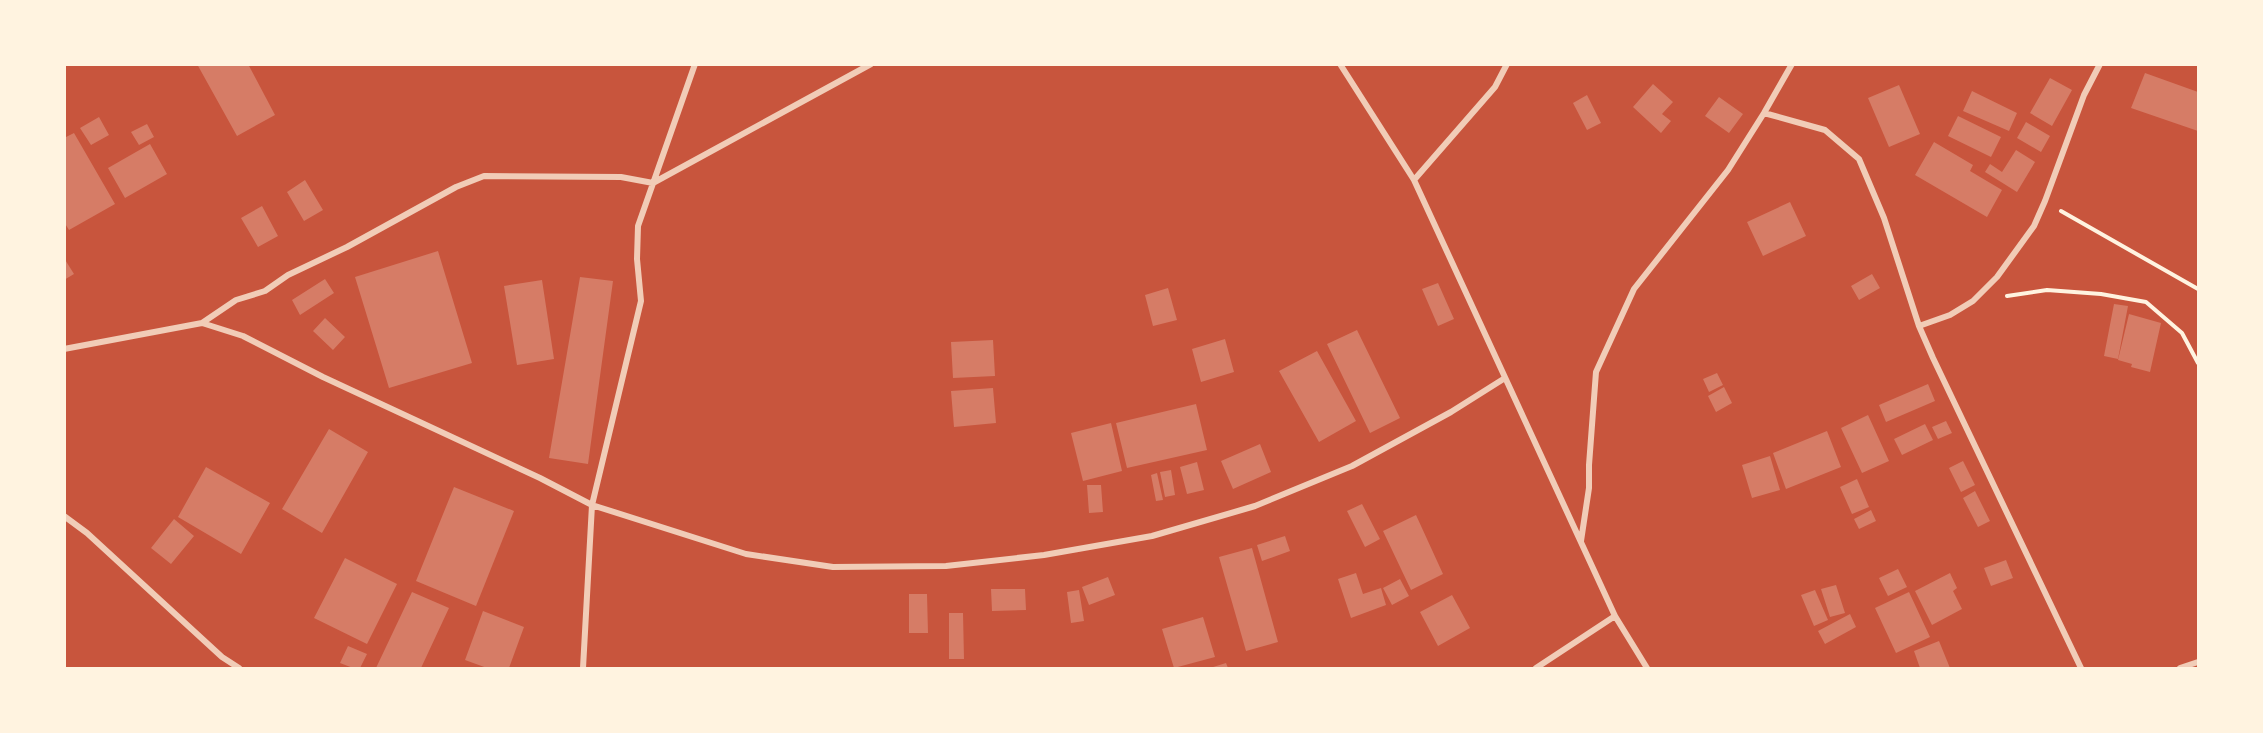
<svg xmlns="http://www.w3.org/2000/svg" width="2263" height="733" font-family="'Libre Baskerville',serif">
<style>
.building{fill:#d67c66}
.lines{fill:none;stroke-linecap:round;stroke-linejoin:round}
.path{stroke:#fff3e0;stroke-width:4}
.minor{stroke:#f1ccb7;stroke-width:6}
</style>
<rect width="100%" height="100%" fill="#c8553d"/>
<path class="building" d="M 197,64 L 248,64 L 275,115 L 237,136 Z
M 2145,73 L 2198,92 L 2198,131 L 2131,108 Z
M 2050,78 L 2072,90 L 2052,126 L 2030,113 Z
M 1653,84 L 1673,102 L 1662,114 L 1671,121 L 1661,133 L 1633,107 Z
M 1899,85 L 1920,134 L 1889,147 L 1868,98 Z
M 1972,91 L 2017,113 L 2009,131 L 1963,111 Z
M 1587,95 L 1601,123 L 1587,130 L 1573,103 Z
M 1719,97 L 1743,114 L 1729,133 L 1705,116 Z
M 1958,116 L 2001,137 L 1991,157 L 1948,136 Z
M 99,117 L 109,135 L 91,145 L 80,128 Z
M 2026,122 L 2050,136 L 2041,152 L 2017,138 Z
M 147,124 L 154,137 L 139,145 L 131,132 Z
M 74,133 L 115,204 L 69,230 L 64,222 L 64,138 Z
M 1934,142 L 1973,165 L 1970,171 L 2002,190 L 1987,217 L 1915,175 Z
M 150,144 L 167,174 L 125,198 L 108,168 Z
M 2016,150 L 2035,162 L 2017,192 L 1985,172 L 1990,164 L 2002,172 Z
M 305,180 L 323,210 L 304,221 L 287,192 Z
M 1790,202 L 1806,236 L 1763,256 L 1747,222 Z
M 262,206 L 278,236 L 258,247 L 241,218 Z
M 438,251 L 472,363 L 389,388 L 355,277 Z
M 64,258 L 74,274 L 64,280 Z
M 1872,274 L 1880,288 L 1859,300 L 1851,286 Z
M 580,277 L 613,281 L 588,464 L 549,458 Z
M 325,279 L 334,293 L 300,315 L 292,300 Z
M 542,280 L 554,359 L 517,365 L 504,286 Z
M 1438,283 L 1454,319 L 1438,326 L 1422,289 Z
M 1168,288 L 1177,320 L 1153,326 L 1145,295 Z
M 2114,304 L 2128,306 L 2118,359 L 2104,356 Z
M 2129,314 L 2161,323 L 2150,372 L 2131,367 L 2132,364 L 2118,360 Z
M 325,318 L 345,337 L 333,350 L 313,331 Z
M 1357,330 L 1400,418 L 1370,433 L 1327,344 Z
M 1225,339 L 1234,372 L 1201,382 L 1192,349 Z
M 993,340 L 995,376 L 953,378 L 951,342 Z
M 1317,351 L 1356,421 L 1319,442 L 1279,371 Z
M 1717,373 L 1723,385 L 1709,392 L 1703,379 Z
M 1928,384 L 1935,401 L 1886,422 L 1879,405 Z
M 1724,387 L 1732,403 L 1716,412 L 1708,396 Z
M 993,388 L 996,423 L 954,427 L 951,391 Z
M 1196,404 L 1207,450 L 1127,468 L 1116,423 Z
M 1868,415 L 1889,461 L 1862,473 L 1841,428 Z
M 1946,421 L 1952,433 L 1938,439 L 1932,427 Z
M 1111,423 L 1122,471 L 1083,481 L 1071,433 Z
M 1925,424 L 1933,440 L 1902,455 L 1894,439 Z
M 329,429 L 368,452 L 322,533 L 282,509 Z
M 1827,431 L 1841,467 L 1786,489 L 1773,453 Z
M 1260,444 L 1271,472 L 1233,489 L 1221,461 Z
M 1770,456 L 1780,490 L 1752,498 L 1742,465 Z
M 1963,461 L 1975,485 L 1961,492 L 1949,468 Z
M 1197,462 L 1204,490 L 1187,494 L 1180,467 Z
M 206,467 L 270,503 L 241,554 L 178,517 Z
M 1171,470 L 1175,495 L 1165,497 L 1160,472 Z
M 1157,473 L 1163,500 L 1156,501 L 1151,475 Z
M 1857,479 L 1869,507 L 1852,514 L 1840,487 Z
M 1087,485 L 1101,485 L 1103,512 L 1089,513 Z
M 454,487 L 514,511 L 476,606 L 416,581 Z
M 1975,491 L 1990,521 L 1978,527 L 1963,498 Z
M 1362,504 L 1380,539 L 1365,547 L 1347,511 Z
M 1871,510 L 1876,521 L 1859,529 L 1854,519 Z
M 1416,515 L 1443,574 L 1411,590 L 1383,531 Z
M 174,519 L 194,536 L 171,564 L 151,548 Z
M 1285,536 L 1290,551 L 1262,561 L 1257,545 Z
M 1252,548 L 1278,642 L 1246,651 L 1219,557 Z
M 345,558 L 397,584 L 367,644 L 314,618 Z
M 2006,560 L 2013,578 L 1991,586 L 1984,568 Z
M 1898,569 L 1907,587 L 1888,596 L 1879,578 Z
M 1356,573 L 1363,594 L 1381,588 L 1386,605 L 1351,618 L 1338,579 Z
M 1950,573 L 1957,588 L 1953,591 L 1962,609 L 1932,625 L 1915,591 Z
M 1108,577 L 1115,595 L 1089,605 L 1082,587 Z
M 1400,579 L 1409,596 L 1392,605 L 1383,588 Z
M 1836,585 L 1845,613 L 1830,617 L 1821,589 Z
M 991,589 L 1025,589 L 1026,610 L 992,611 Z
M 1079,590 L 1084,621 L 1071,623 L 1067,592 Z
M 1815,590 L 1828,620 L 1814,626 L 1801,595 Z
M 412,592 L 449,608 L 421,668 L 376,668 Z
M 1909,592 L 1930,637 L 1896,653 L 1875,608 Z
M 909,594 L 927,594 L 928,633 L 909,633 Z
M 1452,595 L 1470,628 L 1438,646 L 1420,612 Z
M 483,611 L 524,627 L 509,668 L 487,668 L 465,660 Z
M 949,613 L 963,613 L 964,659 L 949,659 Z
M 1850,614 L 1856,627 L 1825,644 L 1818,631 Z
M 1203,617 L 1215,657 L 1174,668 L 1162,629 Z
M 1939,641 L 1950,668 L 1920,668 L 1914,651 Z
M 348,646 L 367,654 L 360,668 L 353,668 L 340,663 Z
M 1226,663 L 1228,668 L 1210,668 Z"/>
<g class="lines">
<path class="path" d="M 2061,211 L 2198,289
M 2007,296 L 2047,290 L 2101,294 L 2146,302 L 2182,333 L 2198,363"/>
<path class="minor" d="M 1340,64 L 1414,180
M 1507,64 L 1495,87 L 1414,180 L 1615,616 L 1647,668
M 1764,113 L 1825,130 L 1859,159 L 1884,218 L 1919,326 L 1933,358 L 2081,668
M 202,323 L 236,300 L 265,291 L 288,275 L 347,247 L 456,187 L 484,176 L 621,177 L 653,183 L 871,64
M 1919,326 L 1950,315 L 1973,301 L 1997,277 L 2034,226 L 2045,201 L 2084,95 L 2100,64
M 64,349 L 202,323 L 243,336 L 323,377 L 540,478 L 592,505 L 746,554 L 833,567 L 946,566 L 1044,555 L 1152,536 L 1255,506 L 1352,466 L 1451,412 L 1505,378
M 64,516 L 87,533 L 222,657 L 239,668
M 1581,541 L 1589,488 L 1589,465 L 1596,372 L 1634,289 L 1728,170 L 1764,113 L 1792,64
M 583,668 L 592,505 L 641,301 L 637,259 L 638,226 L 695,64
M 1536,668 L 1615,616
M 2180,668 L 2198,662"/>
</g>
<rect width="2263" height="733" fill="none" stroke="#fff3e0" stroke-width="132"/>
</svg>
